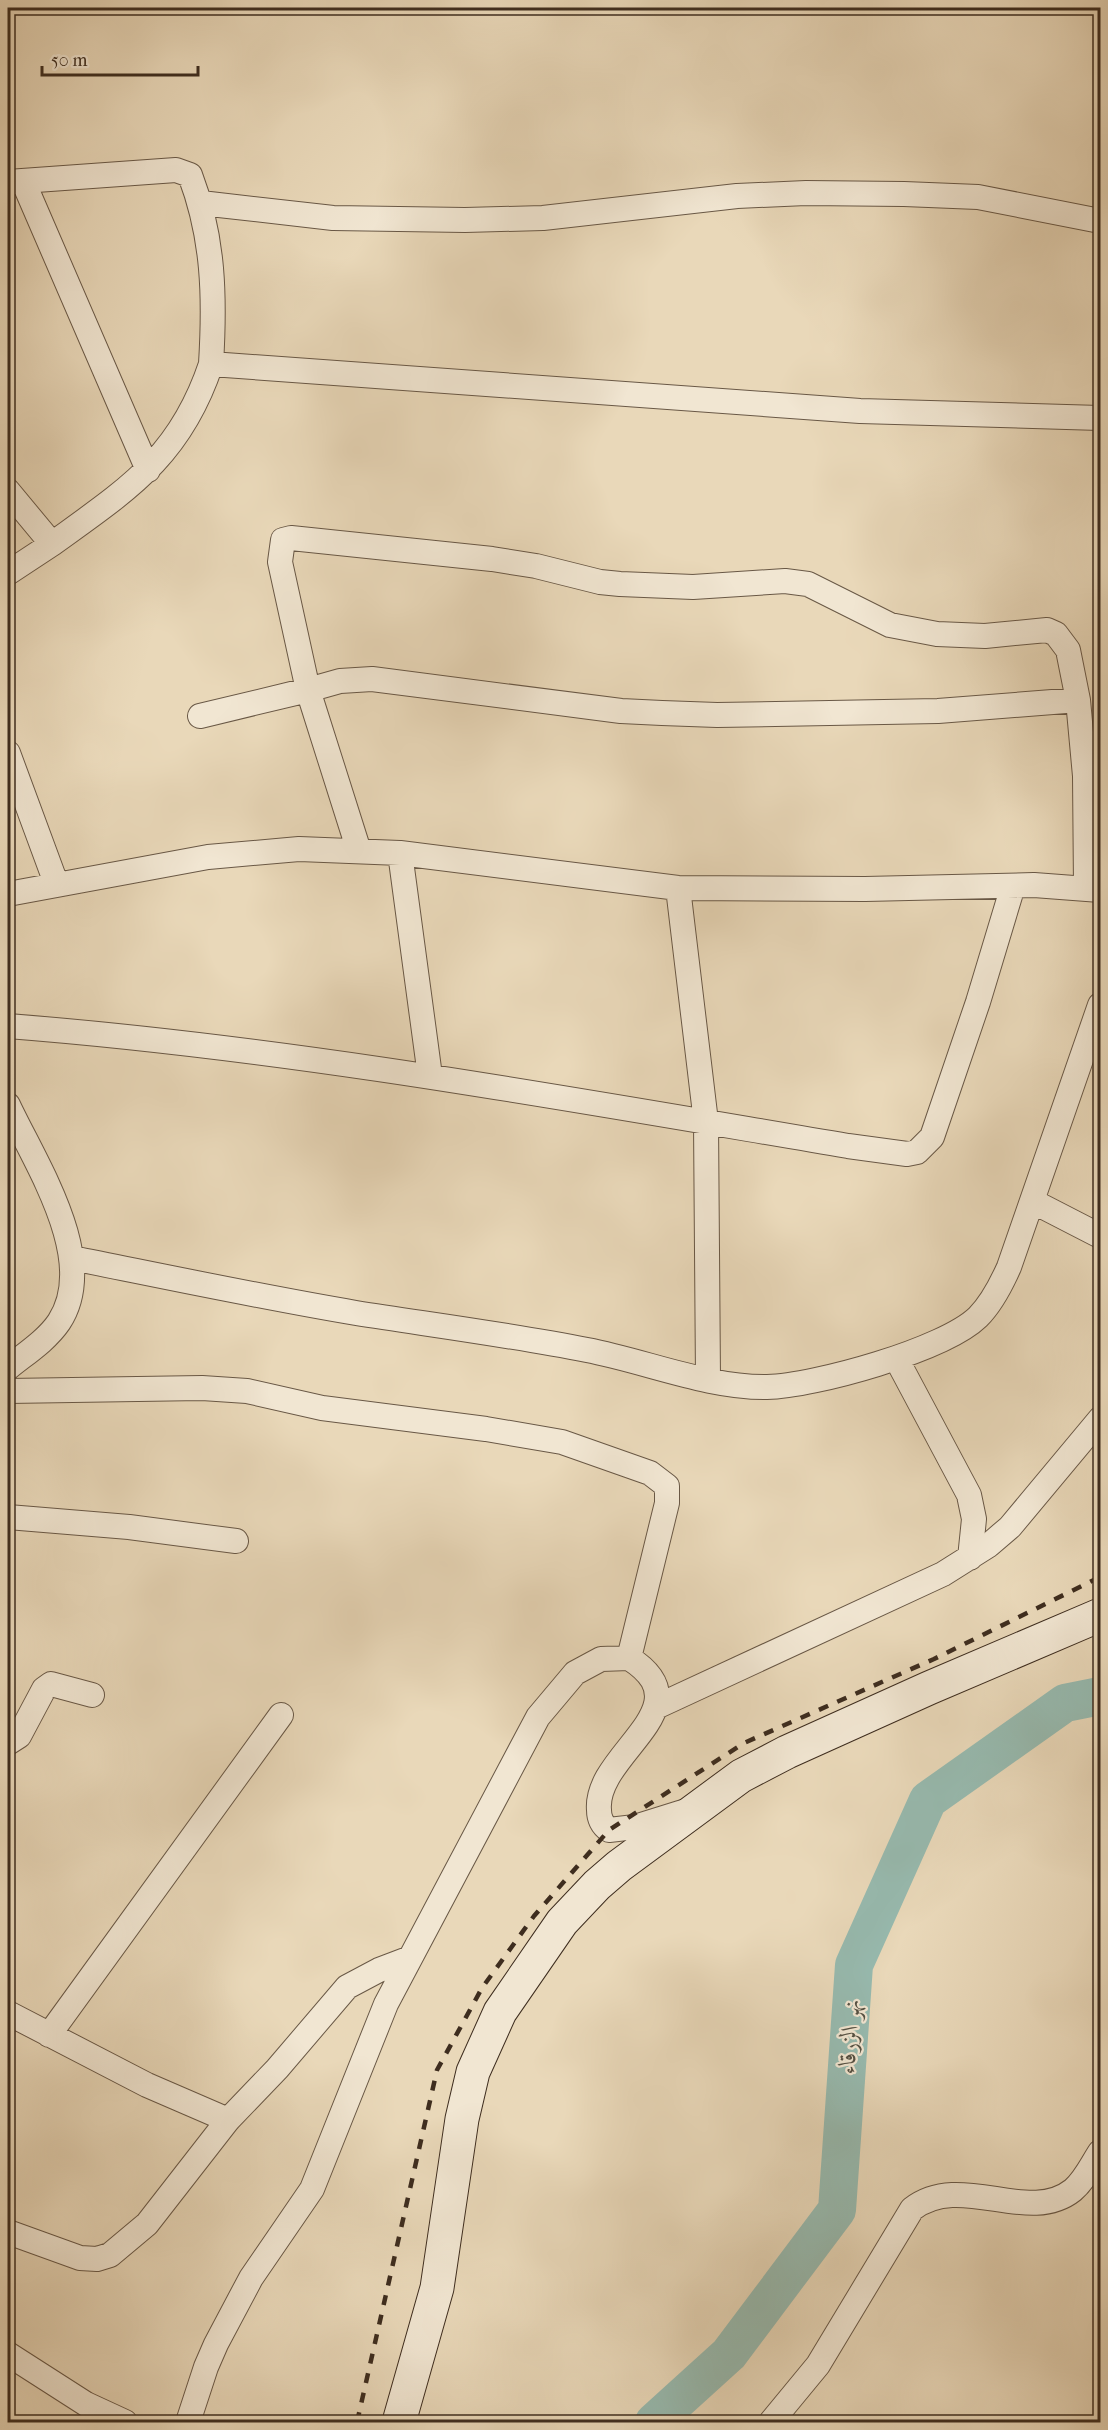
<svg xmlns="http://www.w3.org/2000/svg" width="1108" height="2430" font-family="'IM FELL French Canon',Amiri,serif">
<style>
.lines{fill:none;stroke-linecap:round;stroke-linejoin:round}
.river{stroke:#97baaf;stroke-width:38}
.street-casing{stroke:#695846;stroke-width:26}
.secondary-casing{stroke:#3e2d1f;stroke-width:35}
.street{stroke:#f1e6d2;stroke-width:24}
.secondary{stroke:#f1e6d2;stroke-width:33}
.rail{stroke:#3e2d1f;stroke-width:4.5;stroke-dasharray:10 10;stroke-linecap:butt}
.labels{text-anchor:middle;stroke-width:4.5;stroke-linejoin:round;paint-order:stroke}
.water-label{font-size:24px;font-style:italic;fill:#545043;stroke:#f1e6d2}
</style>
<rect width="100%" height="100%" fill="#e9d8b9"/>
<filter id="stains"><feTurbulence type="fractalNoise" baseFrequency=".00333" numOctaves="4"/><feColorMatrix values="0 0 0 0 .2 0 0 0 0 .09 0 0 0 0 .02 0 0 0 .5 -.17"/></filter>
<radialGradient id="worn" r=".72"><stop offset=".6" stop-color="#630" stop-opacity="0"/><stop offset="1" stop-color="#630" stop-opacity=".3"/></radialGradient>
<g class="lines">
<path class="river" d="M 654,2422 L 729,2354 L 837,2210 L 854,1965 L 928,1800 L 1065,1703 L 1100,1696"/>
<defs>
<path id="street" d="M 23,181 L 148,470
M 8,182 L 176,170 L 190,175 C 214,238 215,298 211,364 L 860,411 L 1100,418
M 201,203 L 333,218 L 465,220 L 543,218 L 737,196 L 806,193 L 904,194 L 978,197 L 1100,221
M 8,491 L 52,544 C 128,489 180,457 211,364
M 8,573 L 52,544
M 200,716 L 308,690 L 280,562 L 283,540 L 291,538 L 492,559 L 536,566 L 600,582 L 620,584 L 693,587 L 785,581 L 808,584 L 890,625 L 937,634 L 985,636 L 1047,630 L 1056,634 L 1068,650 L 1078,700 L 1085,776 L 1086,887
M 8,753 L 56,883
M 359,851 L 308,690 L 340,681 L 372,679 L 621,711 L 662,713 L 717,715 L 938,711 L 1078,700
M 400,853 L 430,1076
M 678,888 L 706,1122 L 708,1379
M 8,894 L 208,857 L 299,849 L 400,853 L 678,888 L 865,889 L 1034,885 L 1100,890
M 8,1026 C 290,1048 569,1099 848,1146 L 907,1154 L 917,1152 L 932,1137 L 978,1002 L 1013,886
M 8,1105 C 35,1163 100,1260 59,1322 C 46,1341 25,1354 8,1368
M 1032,1201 L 1100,1236
M 72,1258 C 167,1277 261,1297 356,1313 C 433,1325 511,1335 587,1350 C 645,1361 709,1388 767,1387 C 814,1386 944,1350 978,1317 C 992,1303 1001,1285 1009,1267 L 1100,1005
M 896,1358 L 969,1495 L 974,1519 L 970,1558
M 8,1391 L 202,1388 L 247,1391 L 322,1408 L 486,1429 L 562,1442 L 650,1473 L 667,1486 L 667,1503 L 629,1658 C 708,1708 594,1753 599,1810 C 599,1819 602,1825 609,1830 L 635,1827 L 683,1812
M 8,1517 L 129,1527 L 236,1541
M 656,1707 L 943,1574 L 989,1545 L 1010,1527 L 1100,1419
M 8,1743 L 19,1736 L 44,1689 L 51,1684 L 92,1695
M 8,2013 L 147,2085 L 228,2120
M 49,2035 L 281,1715
M 8,2232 L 80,2258 L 97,2259 L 110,2255 L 147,2224 L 228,2120 L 277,2069 L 347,1987 L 379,1970 L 408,1959
M 8,2354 L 86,2404 L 125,2422
M 188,2422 L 206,2367 L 216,2344 L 251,2278 L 312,2189 L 386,2004 L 538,1717 L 575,1673 L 601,1659 L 629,1658
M 771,2422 L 818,2365 L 912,2209 C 961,2171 1028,2226 1073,2190 C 1085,2180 1092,2164 1100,2152"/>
<path id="secondary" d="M 399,2422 L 437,2288 L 462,2119 L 473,2072 L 500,2012 L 562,1922 L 597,1885 L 619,1866 L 741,1776 L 787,1752 L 929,1688 L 1100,1615"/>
</defs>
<use href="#street" class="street-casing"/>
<use href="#secondary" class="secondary-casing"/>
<use href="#street" class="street"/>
<use href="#secondary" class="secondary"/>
<path class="rail" d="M 357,2422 L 437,2070 L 482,1988 L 534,1916 L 609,1830 L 744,1743 L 934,1659 L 1100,1577"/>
</g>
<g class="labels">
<g class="water-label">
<text transform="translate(849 2036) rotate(-86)" y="8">نهر الزرقاء</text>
</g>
</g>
<rect width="1108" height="2430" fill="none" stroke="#e9d8b9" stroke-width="30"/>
<rect x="9" y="9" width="1090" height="2412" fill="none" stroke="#3e2d1f" stroke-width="3"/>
<rect x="15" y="15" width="1078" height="2400" fill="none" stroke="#3e2d1f" stroke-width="1.5"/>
<path d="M42 66v9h156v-9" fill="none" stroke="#3e2d1f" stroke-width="3"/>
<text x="51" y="66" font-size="18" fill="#3e2d1f" stroke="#f1e6d2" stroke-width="4.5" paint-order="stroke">50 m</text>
<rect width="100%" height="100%" filter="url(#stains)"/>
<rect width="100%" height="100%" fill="url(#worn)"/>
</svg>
